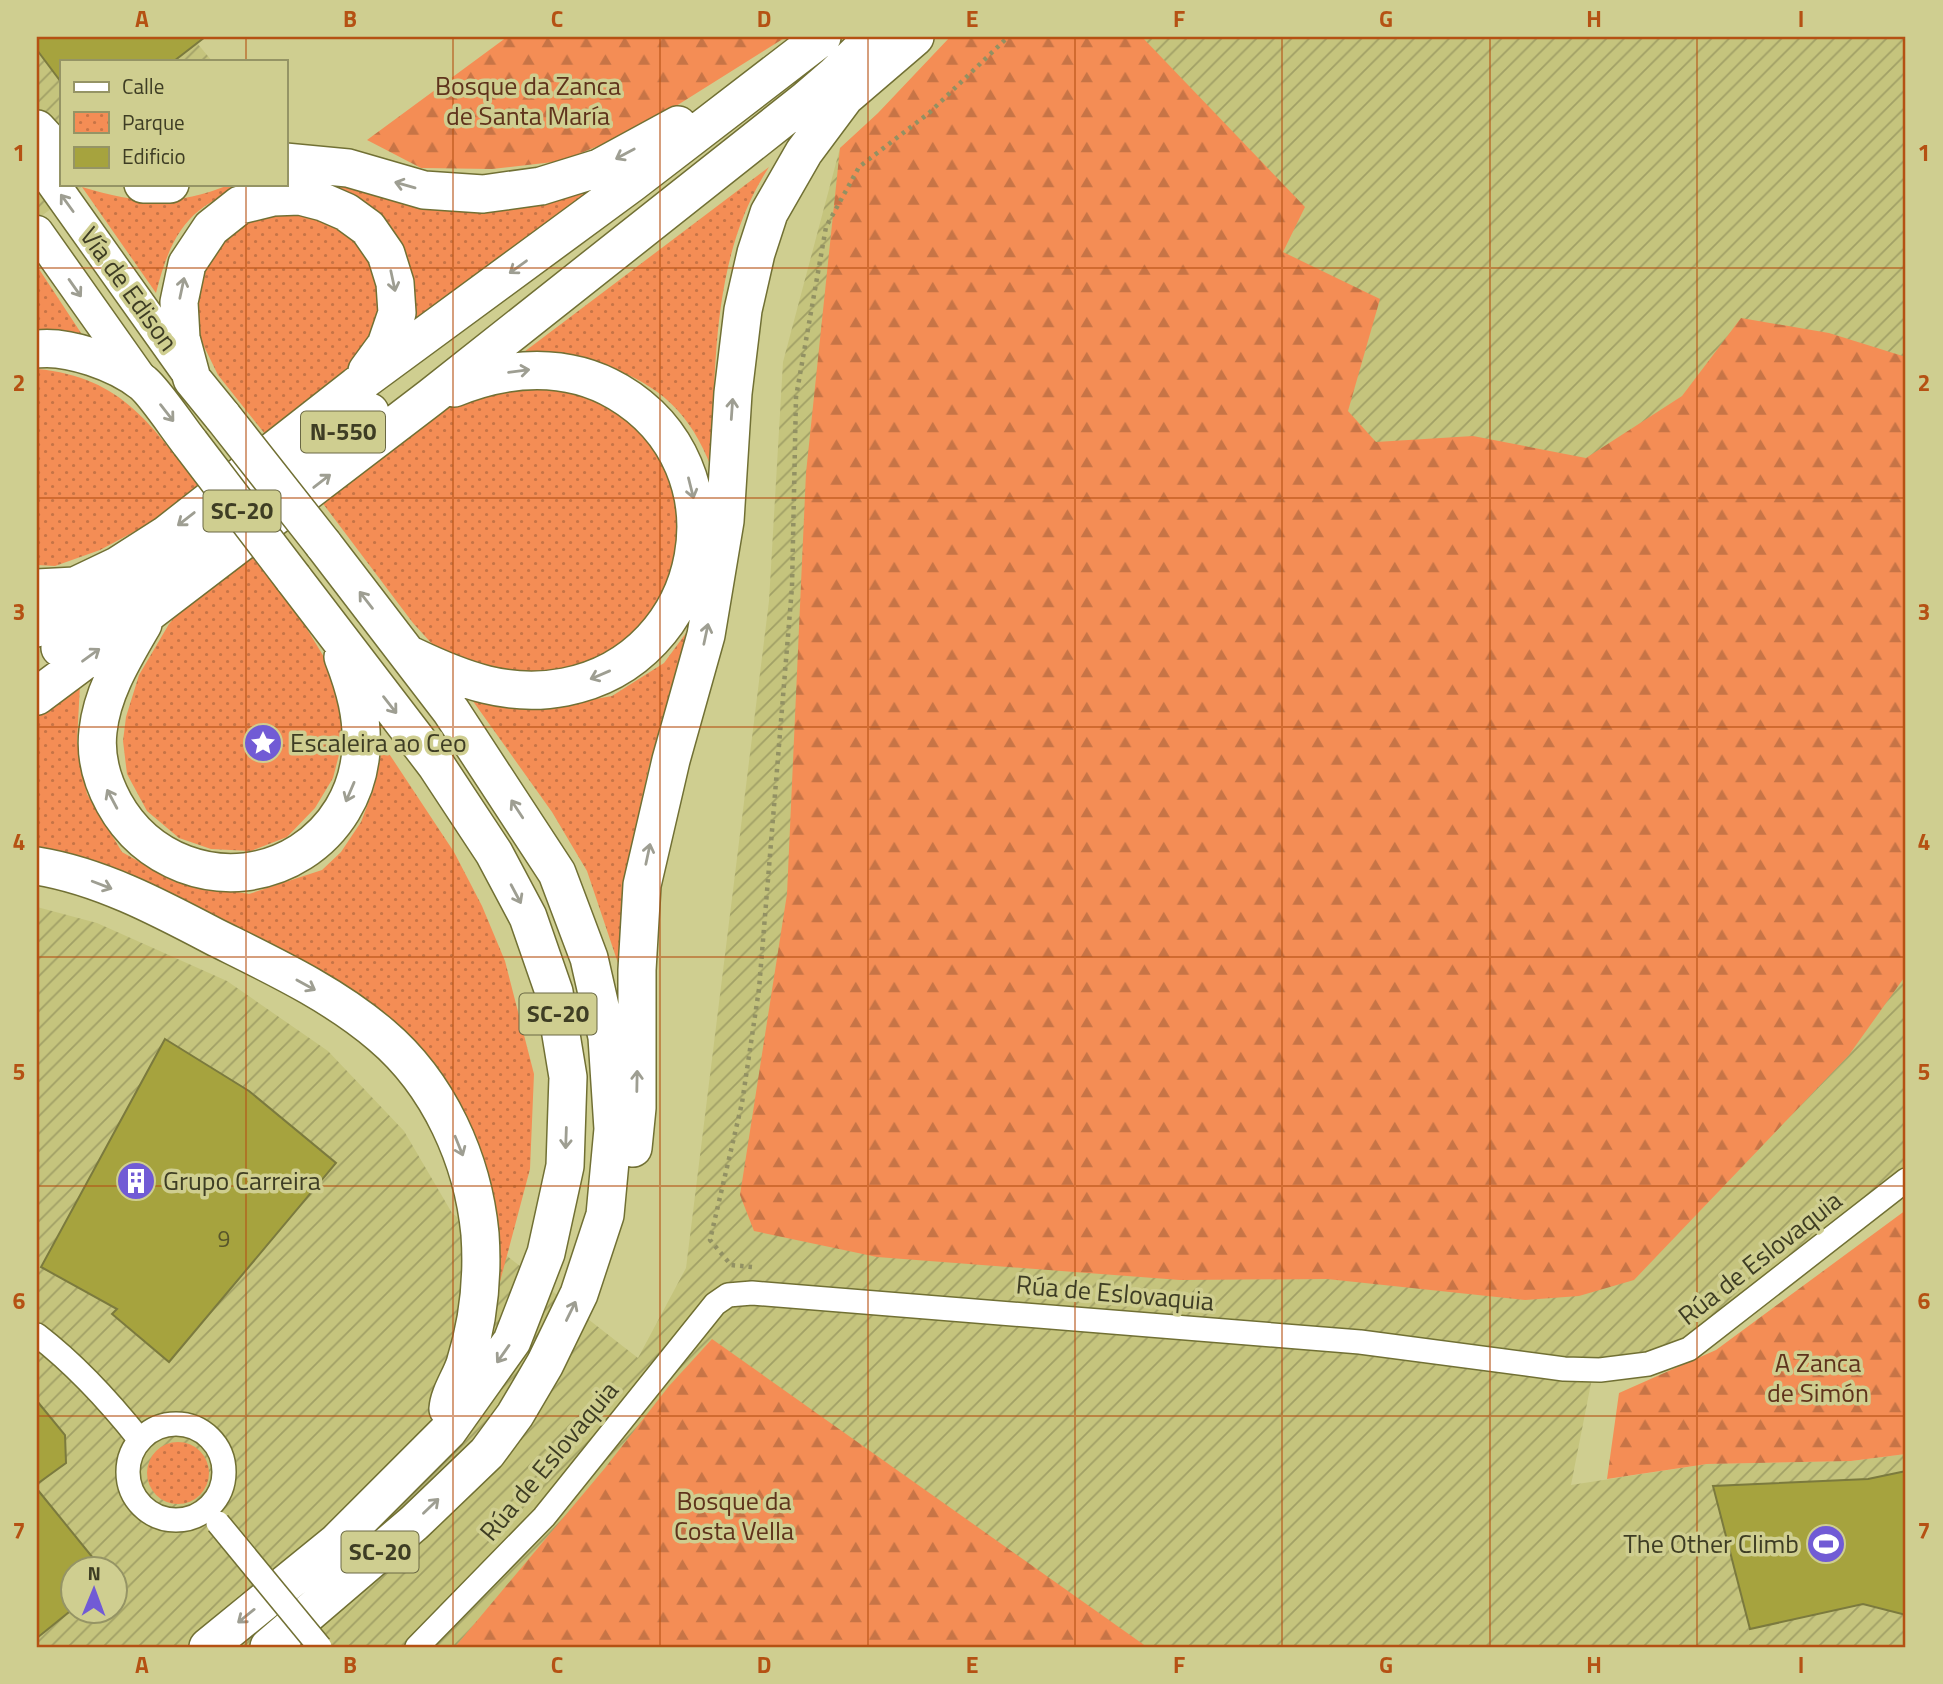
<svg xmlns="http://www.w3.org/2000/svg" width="1943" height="1684" font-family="'Titillium Web',sans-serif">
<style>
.industrial{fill:url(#industrial-furrows);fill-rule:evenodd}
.forest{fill:url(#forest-firs)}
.park{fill:url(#park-dots)}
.building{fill:#a6a33e;stroke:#7b7a3e;stroke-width:2}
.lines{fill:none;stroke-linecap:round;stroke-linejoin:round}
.minor-casing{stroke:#717034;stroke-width:26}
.secondary-casing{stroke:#717034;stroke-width:35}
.primary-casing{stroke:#717034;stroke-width:38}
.trunk-casing{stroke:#717034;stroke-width:40}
.path{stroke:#929163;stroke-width:4.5;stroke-dasharray:3.5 5;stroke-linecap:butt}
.minor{stroke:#fff;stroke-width:23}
.secondary{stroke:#fff;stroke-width:32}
.primary{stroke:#fff;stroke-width:35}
.trunk{stroke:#fff;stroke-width:37}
.minor-bridge-casing{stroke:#717034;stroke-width:26;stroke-linecap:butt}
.trunk-bridge-casing{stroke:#717034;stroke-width:40;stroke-linecap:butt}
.minor-bridge{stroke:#fff;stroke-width:23}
.trunk-bridge{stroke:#fff;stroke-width:37}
.oneway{stroke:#9e9e92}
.grid{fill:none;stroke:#b55113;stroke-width:2;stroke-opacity:0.55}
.labels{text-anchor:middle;stroke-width:7;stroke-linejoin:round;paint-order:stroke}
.number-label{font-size:23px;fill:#58562a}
.shield{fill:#cfce90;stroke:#6a6844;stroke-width:2}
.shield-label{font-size:24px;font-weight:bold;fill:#3e3d24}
.park-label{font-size:26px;fill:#5f331c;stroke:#cfce90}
.street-label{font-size:26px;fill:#3e3d24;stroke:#cfce90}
.poi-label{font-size:26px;fill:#3e3d24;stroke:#cfce90;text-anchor:start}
.neatline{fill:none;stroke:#b55113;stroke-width:2.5}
.grid-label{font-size:23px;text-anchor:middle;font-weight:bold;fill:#b55113}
</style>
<defs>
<pattern id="industrial-furrows" width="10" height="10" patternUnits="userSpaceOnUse" patternTransform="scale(1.75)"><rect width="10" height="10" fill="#c5c47d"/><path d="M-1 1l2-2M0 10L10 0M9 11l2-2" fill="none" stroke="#a1a066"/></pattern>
<pattern id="forest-firs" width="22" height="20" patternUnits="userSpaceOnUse" patternTransform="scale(1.75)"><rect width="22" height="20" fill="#f48d55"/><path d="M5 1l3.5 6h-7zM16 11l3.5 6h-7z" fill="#c77446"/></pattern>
<pattern id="park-dots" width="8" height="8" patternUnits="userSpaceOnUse" patternTransform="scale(1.75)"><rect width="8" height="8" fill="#f48d55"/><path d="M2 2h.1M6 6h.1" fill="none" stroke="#c77446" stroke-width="1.8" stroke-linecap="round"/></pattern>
</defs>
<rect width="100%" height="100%" fill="#cfce90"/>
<path class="industrial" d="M 37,37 L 192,37 L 212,61 L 61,61 L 61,184 L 86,184 L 37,219 Z
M 975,37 L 1906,37 L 1906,1173 L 1681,1340 L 1644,1353 L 1596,1358 L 1571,1485 L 1707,1464 L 1851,1461 L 1906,1454 L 1906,1647 L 37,1647 L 37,907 L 97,923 L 227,981 L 328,1051 L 404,1131 L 452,1213 L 638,1358 L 686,1268 L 769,601 L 783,362 L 840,148 ZM 74,1568 L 116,1568 L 116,1610 L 74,1610 Z"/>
<path class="forest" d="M 507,37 L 786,37 L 641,128 L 562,161 L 492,169 L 421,168 L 367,140 Z
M 950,37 L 1142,37 L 1305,207 L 1283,252 L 1380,299 L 1348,411 L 1376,442 L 1473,436 L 1586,458 L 1682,396 L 1741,318 L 1829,333 L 1906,357 L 1906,975 L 1849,1055 L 1634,1280 L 1579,1296 L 1525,1300 L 1327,1279 L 1180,1280 L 877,1257 L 754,1231 L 740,1195 L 787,894 L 806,473 L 840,148 L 878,113 Z
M 1906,1210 L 1906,1454 L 1851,1461 L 1707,1464 L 1607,1479 L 1619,1393 L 1716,1350 Z
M 712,1339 L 1147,1647 L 455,1647 L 605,1468 L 669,1386 Z"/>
<path class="park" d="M 769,167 C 711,256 716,365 711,467 C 691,414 660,385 606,366 C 585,359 543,358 520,355 Z
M 622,169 L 414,329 L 406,289 L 295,175 L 364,190 L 389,199 L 414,204 Z
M 231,184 L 260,184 C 193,199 172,229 156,293 L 82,187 C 139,204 175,207 231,184 Z
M 267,205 L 342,224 L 372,256 L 383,309 L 356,367 L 269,439 L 218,375 L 194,326 L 199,265 L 213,241 Z
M 37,266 L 83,336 L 43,330 L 37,331 Z
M 37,369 C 124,377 152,427 202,490 L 169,513 L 100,550 L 55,566 L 37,565 Z
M 522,381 L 586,386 L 628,412 L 679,475 L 687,527 L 660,620 L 584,670 L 533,677 L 472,669 L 434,646 L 413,623 L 315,493 L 417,417 Z
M 251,554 L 293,606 L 324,657 L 344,707 L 342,743 L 333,778 L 315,808 L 287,837 L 251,851 L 211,849 L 179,838 L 147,811 L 127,774 L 123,741 L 126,717 L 139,675 L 169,624 L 186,604 Z
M 689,629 L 649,766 L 630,855 L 623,978 L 587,871 L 552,812 L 470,697 L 484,704 L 533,710 L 612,696 L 664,663 Z
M 80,685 L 77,741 L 87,794 L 122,852 L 175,882 L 249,894 L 322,870 L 341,852 L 361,822 L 374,788 L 382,743 L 454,852 L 482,906 L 505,961 L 534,1074 L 530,1169 L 493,1308 L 433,1067 L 37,851 L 37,718 Z
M147 1473a31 31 0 1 1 62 0a31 31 0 1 1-62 0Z"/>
<path class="building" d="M 37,37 L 205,37 L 174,61 L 61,61 L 61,82 L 37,50 Z
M 165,1039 L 249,1091 L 336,1163 L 169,1362 L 112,1314 L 117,1309 L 41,1267 Z
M 37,1401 L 65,1435 L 66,1463 L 37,1484 Z
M 1906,1471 L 1906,1615 L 1863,1604 L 1750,1629 L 1713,1486 L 1868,1479 Z
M 37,1489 L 102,1569 L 74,1569 L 74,1608 L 37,1638 Z"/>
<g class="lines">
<defs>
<path id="minor" d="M 37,1335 C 76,1365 109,1401 140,1440
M128 1472a48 48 0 1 1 96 0a48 48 0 1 1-96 0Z
M 417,1647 L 544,1517 L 715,1304 L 728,1295 L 752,1293 L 1360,1342 L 1564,1369 L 1600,1370 L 1648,1364 L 1689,1349 L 1906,1180"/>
<path id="secondary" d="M 37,161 L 185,369
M 37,232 L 143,382"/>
<path id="primary" d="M 37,629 L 106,575"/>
<path id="trunk" d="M 37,129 L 61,155
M 285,162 L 348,168 L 424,190 L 483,194 L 541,186 L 599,168 L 678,125
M 143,184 L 170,184
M 37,349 C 68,345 118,363 143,383 C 156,394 178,428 190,443
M 223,417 L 192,379 L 181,338 L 179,302 L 187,264 L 211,228 L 240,205 L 273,197 L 300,196 L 323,202 L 346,212 L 368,228 L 386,254 L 395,283 L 397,313 L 386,345 L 367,371
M 37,588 L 75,586 L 117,566 L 167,534 L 356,386 L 632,183 L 822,37
M 143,624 C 124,657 102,692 98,731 C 95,756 102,781 114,803 C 130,832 153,852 184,864 C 266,895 355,839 361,750 C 363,717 355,688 343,657
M 60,648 L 370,412
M 412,656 C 462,680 509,698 565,687 C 709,659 745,467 618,392 C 567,362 508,366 454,388
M 37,696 L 151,611 L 431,397 L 806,100 L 835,75 L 874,37
M 37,866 C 99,876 158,907 213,936 C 271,965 332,993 381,1035 C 439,1084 473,1160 480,1234 C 483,1277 478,1323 465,1364 C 460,1379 449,1394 448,1409
M 633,1148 L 637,1108 L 637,970 L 642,885 L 671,760 L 706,635 L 725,521 L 733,393 L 743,310 L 756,253 L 769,213 L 804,152 L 845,97 L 915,37
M 208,1647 L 337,1542 L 448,1431 L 512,1341 L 546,1253 L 565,1166 L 568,1077 L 554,992 L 528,917 L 494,853 L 436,765 L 293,578
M 269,1647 L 414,1523 L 487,1453 L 515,1415 L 545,1364 L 579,1294 L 605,1215 L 613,1129 L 607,1037 L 589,958 L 557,873 L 451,711 L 323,544"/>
</defs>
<use href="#minor" class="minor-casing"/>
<use href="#secondary" class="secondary-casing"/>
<use href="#primary" class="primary-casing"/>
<use href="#trunk" class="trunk-casing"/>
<path class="path" d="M 752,1267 L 731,1265 L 710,1240 L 742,1103 L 759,989 L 792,587 L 796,397 L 826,227 L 859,167 L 929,113 L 1008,37"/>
<use href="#minor" class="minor"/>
<use href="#secondary" class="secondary"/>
<use href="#primary" class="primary"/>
<use href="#trunk" class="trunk"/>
<defs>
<path id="minor-bridge" d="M 218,1523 L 320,1647"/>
<path id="trunk-bridge" d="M 223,417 L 323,544
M 190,443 L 293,578"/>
</defs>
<use href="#minor-bridge" class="minor-bridge-casing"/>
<use href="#trunk-bridge" class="trunk-bridge-casing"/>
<use href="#minor-bridge" class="minor-bridge"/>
<use href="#trunk-bridge" class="trunk-bridge"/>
</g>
<defs><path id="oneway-shaft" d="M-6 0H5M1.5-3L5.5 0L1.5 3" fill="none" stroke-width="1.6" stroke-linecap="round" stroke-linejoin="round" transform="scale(1.75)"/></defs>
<g class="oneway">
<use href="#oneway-shaft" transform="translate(625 154) rotate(152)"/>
<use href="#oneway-shaft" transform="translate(405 185) rotate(-164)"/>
<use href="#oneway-shaft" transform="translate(67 203) rotate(-126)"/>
<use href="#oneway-shaft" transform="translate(518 267) rotate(144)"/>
<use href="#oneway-shaft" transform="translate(393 281) rotate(78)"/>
<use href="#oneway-shaft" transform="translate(75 288) rotate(55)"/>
<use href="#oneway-shaft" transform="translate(182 288) rotate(-78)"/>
<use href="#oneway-shaft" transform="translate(519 371) rotate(-7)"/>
<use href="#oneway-shaft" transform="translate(732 409) rotate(-86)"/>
<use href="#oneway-shaft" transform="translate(167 413) rotate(52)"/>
<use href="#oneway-shaft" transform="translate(322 481) rotate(-38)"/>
<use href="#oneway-shaft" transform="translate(691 488) rotate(76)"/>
<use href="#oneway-shaft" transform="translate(186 519) rotate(142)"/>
<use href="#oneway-shaft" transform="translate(366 600) rotate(-128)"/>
<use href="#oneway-shaft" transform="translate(706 634) rotate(-78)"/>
<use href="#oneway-shaft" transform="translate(91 655) rotate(-36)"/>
<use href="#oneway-shaft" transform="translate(600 675) rotate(157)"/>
<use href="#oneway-shaft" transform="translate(390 705) rotate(52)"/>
<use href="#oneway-shaft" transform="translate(350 792) rotate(113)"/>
<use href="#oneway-shaft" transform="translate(112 799) rotate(-118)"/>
<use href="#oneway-shaft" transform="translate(517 809) rotate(-123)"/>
<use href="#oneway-shaft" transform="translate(648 854) rotate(-78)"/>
<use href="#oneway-shaft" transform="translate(102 885) rotate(21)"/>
<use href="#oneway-shaft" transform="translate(516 894) rotate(62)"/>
<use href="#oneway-shaft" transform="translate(306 985) rotate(29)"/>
<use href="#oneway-shaft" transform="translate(637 1081) rotate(-89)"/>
<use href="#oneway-shaft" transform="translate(566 1138) rotate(92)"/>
<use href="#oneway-shaft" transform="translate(459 1146) rotate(68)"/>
<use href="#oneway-shaft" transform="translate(571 1311) rotate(-64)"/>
<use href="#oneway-shaft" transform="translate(503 1354) rotate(125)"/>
<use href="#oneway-shaft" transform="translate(431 1506) rotate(-44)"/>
<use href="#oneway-shaft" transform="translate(246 1616) rotate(141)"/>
</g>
<path class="grid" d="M 246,37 L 246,61M 453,37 L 453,1647M 660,37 L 660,1647M 868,37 L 868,1647M 1075,37 L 1075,1647M 1282,37 L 1282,1647M 1490,37 L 1490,1647M 1697,37 L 1697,1647M 246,184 L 246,1647M 37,268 L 1906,268M 37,498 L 1906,498M 37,727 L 1906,727M 37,957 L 1906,957M 37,1186 L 1906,1186M 37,1416 L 1906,1416"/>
<defs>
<symbol id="sight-disc" viewBox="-11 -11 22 22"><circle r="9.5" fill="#715bd5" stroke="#cfce90"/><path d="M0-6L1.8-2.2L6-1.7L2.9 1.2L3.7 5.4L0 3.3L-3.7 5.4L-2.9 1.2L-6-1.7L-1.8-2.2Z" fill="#fff"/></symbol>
<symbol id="building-disc" viewBox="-11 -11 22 22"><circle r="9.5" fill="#715bd5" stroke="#cfce90"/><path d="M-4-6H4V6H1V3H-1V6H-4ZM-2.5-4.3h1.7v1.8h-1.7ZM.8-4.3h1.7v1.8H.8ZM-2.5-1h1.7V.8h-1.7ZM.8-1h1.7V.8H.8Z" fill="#fff"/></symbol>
<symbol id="stadium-disc" viewBox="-11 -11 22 22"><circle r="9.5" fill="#715bd5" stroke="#cfce90"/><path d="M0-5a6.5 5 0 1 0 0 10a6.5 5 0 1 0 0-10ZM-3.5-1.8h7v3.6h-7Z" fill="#fff"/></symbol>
</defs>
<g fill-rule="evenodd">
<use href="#sight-disc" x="241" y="721" width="44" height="44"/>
<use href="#building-disc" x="114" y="1159" width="44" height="44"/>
<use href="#stadium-disc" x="1804" y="1522" width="44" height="44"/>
</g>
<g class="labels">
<g class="number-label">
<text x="224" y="1247">9</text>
</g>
<g class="shield">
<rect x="301" y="411.5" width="84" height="41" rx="5"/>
<rect x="203.5" y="490.5" width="77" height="41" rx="5"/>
<rect x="519.5" y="993.5" width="77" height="41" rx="5"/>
<rect x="341.5" y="1531.5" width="77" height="41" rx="5"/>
</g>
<g class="shield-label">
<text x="343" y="440">N-550</text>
<text x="242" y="519">SC-20</text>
<text x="558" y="1022">SC-20</text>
<text x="380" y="1560">SC-20</text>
</g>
<g class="park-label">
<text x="528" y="95">Bosque da Zanca<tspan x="528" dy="30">de Santa María</tspan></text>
<text x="1818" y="1372">A Zanca<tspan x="1818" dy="30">de Simón</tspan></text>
<text x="734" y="1510">Bosque da<tspan x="734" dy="30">Costa Vella</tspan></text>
</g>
<g class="street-label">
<text transform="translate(129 289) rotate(54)" y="9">Vía de Edison</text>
<text transform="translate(1760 1258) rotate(-38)" y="9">Rúa de Eslovaquia</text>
<text transform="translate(1115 1293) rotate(5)" y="9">Rúa de Eslovaquia</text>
<text transform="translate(549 1461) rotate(-50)" y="9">Rúa de Eslovaquia</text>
</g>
<g class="poi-label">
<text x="290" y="752">Escaleira ao Ceo</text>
<text x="163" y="1190">Grupo Carreira</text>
<text x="1799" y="1553" text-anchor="end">The Other Climb</text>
</g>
</g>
<rect width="1943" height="1684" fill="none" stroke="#cfce90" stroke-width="77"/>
<rect x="60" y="60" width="228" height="126" fill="#cfce90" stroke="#959465" stroke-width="2"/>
<rect x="74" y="82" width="35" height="10" fill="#ffffff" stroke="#959465" stroke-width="2"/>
<text x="122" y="94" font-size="21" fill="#3e3d24">Calle</text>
<rect x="74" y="112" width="35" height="21" fill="url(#park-dots)" stroke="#959465" stroke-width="2"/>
<text x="122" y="130" font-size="21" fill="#3e3d24">Parque</text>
<rect x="74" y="147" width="35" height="21" fill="#a6a33e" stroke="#959465" stroke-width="2"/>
<text x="122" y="164" font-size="21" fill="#3e3d24">Edificio</text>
<g transform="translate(94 1590) rotate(1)"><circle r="33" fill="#cfce90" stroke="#959465" stroke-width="2"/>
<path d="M0-5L12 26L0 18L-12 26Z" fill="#715bd5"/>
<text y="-10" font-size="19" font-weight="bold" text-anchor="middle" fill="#3e3d24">N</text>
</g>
<rect x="38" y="38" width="1866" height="1608" class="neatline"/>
<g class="grid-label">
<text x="142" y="27">A</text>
<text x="350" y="27">B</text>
<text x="557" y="27">C</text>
<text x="764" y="27">D</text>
<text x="972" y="27">E</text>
<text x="1179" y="27">F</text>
<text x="1386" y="27">G</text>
<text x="1594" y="27">H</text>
<text x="1801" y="27">I</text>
<text x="19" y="161">1</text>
<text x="1924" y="161">1</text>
<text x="19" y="391">2</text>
<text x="1924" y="391">2</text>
<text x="19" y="620">3</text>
<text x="1924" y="620">3</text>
<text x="19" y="850">4</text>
<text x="1924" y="850">4</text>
<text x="19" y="1080">5</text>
<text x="1924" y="1080">5</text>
<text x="19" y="1309">6</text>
<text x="1924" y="1309">6</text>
<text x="19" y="1539">7</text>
<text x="1924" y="1539">7</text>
<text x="142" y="1673">A</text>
<text x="350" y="1673">B</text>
<text x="557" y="1673">C</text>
<text x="764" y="1673">D</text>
<text x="972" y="1673">E</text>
<text x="1179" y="1673">F</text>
<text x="1386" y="1673">G</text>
<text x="1594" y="1673">H</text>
<text x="1801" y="1673">I</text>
</g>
</svg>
